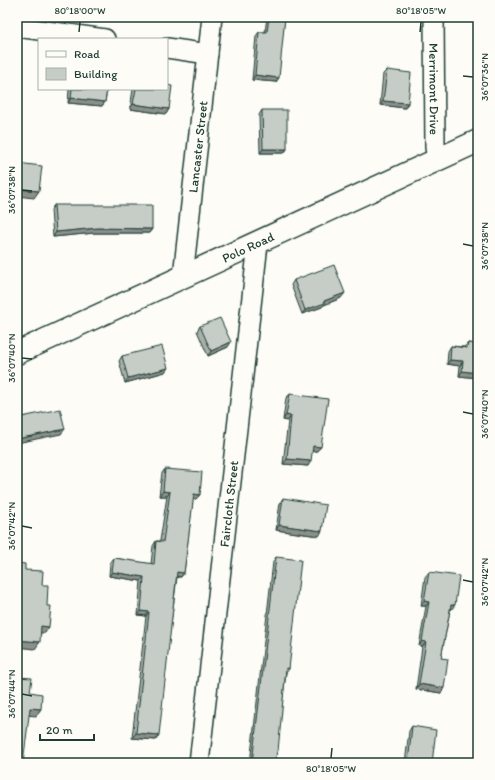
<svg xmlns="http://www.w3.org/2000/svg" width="495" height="780" font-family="Itim,sans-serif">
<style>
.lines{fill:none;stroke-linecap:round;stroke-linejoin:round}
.street-casing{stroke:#1f3d34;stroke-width:22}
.secondary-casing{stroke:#1f3d34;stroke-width:25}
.street{stroke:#fdfcf7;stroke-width:19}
.secondary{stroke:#fdfcf7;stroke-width:22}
.wall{fill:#aab0ab;stroke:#1f3d34}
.shaded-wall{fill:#8b908b;stroke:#1f3d34}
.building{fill:#c6cdc7;stroke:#1f3d34}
.ticks{fill:none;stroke:#1f3d34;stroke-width:1.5}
.labels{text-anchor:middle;stroke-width:3;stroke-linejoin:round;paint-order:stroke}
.street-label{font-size:13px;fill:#1f3d34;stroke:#fdfcf7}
.neatline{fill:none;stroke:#1f3d34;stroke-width:1.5}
.ticks-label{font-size:10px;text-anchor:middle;fill:#1f3d34}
</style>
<rect width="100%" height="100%" fill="#fdfcf7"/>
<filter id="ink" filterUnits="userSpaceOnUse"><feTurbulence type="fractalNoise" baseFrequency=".025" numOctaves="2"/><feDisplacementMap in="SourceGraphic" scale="8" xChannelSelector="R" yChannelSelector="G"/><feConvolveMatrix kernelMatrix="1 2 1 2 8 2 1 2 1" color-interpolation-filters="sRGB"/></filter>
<g filter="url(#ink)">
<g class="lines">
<defs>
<g id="street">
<path id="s1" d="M 434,17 L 435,147 L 437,160"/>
<path d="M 17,27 L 105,39"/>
<path d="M 167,48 L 208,54"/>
<path id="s2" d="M 183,276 L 212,17"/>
<path id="s3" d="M 199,763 L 258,244"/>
</g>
<g id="secondary">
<path id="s4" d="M 17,353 L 478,141"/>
</g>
</defs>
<use href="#street" class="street-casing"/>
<use href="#secondary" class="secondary-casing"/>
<use href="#street" class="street"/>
<use href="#secondary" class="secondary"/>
</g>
<path class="wall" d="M 267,17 L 285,17 L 276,82 L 252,80 L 256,36 L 259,32 L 265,32 Z
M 387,70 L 408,103 L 405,108 L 380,105 L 383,74 Z
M 69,89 L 107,89 L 105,102 L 102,106 L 68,103 Z
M 133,89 L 167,89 L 169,109 L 166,114 L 130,109 Z
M 262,110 L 287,149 L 284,153 L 260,153 L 259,115 Z
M 54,205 L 152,229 L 149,233 L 95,233 L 53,237 L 51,210 Z
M 294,280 L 341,298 L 324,305 L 322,307 L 302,314 L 291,285 Z
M 200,326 L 228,347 L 208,356 L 197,331 Z
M 468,343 L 478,344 L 478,378 L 459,376 L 460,366 L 447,364 L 448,351 L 451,346 L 464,347 Z
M 122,356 L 165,372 L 125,383 L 119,361 Z
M 290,394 L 321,447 L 317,451 L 312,451 L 308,466 L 283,464 L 288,421 L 283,420 L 286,398 Z
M 165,469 L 196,499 L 193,499 L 184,573 L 181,577 L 177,577 L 156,740 L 132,738 L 146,616 L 138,615 L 141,581 L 109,576 L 110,563 L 114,558 L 151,564 L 153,546 L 156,541 L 160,541 L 167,496 L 159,496 L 162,473 Z
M 283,498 L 319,536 L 276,530 L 280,503 Z
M 276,557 L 289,669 L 286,673 L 275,763 L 250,763 L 273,562 Z
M 429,572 L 451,610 L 450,610 L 441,658 L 441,693 L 416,689 L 422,647 L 419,646 L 426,606 L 421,606 L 425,577 Z
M 412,726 L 432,763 L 405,763 L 409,731 Z"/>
<path class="shaded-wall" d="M 255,75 L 279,78 L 276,82 L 252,80 Z
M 71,98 L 105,102 L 102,106 L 68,103 Z
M 383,101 L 408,103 L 405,108 L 380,105 Z
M 133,104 L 169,109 L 166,114 L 130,109 Z
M 263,149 L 287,149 L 284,153 L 260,153 Z
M 17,189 L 39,191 L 34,198 L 17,196 Z
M 98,228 L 152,229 L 149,233 L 95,233 L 53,237 L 56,232 Z
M 345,293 L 341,298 L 324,305 L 322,307 L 302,314 L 305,310 L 324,301 Z
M 231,342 L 228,347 L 208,356 L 211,351 Z
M 450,360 L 463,361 L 460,366 L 447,364 Z
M 168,368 L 165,372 L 125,383 L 128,378 Z
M 462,371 L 478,373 L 478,378 L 459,376 Z
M 286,415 L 291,416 L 288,421 L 283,420 Z
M 65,429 L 61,434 L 17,443 L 17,439 Z
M 313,446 L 321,447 L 317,451 L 310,451 Z
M 287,459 L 311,461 L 308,466 L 283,464 Z
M 163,491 L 170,492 L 167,496 L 159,496 Z
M 194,494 L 200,495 L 196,499 L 190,499 Z
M 279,525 L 322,531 L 319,536 L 276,530 Z
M 112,572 L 144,577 L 141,581 L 109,576 Z
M 177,572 L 184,573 L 181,577 L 174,576 Z
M 424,601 L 429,602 L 426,606 L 421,606 Z
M 451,605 L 455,605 L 451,610 L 447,609 Z
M 141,611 L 149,612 L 146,616 L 138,615 Z
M 41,626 L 49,627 L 45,633 L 36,633 Z
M 17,640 L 40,642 L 35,649 L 17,647 Z
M 422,641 L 426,642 L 422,647 L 419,646 Z
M 419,684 L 444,688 L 441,693 L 416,689 Z
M 30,708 L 41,709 L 36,716 L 26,715 Z
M 136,733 L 159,735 L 156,740 L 132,738 Z"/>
<path class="building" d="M 269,17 L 285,17 L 279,78 L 255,75 L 259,32 L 267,32 Z
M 387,70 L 411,73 L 408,103 L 383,101 Z
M 167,85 L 172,86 L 169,109 L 133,104 L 136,89 L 167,89 Z
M 72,89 L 107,89 L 105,102 L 71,98 Z
M 262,110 L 287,110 L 287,149 L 263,149 Z
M 17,163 L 42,166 L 39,191 L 17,189 Z
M 54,205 L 152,205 L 152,229 L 98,228 L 56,232 Z
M 334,265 L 345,293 L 324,301 L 325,303 L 305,310 L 294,280 Z
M 220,318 L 231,342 L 211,351 L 200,326 Z
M 468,343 L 478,344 L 478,373 L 462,371 L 463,361 L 450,360 L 451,346 L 467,348 Z
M 162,346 L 168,368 L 128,378 L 122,356 Z
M 290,394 L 328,399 L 321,447 L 313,446 L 311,461 L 287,459 L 291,416 L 286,415 Z
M 60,409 L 65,429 L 17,439 L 17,418 Z
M 165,469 L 202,472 L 200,495 L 194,494 L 184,573 L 177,572 L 159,735 L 136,733 L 149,612 L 141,611 L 144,577 L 112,572 L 114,558 L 154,564 L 156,541 L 163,542 L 170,492 L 163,491 Z
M 283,498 L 326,505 L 322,531 L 279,525 Z
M 276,557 L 301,560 L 289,669 L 286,668 L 278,751 L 277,751 L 275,763 L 252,763 Z
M 17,563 L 25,564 L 25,570 L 43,571 L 42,585 L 48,585 L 47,606 L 51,606 L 49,627 L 41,626 L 40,642 L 17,640 Z
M 429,572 L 459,576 L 455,605 L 451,605 L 441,658 L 448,659 L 444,688 L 419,684 L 426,642 L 422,641 L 429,602 L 424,601 Z
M 17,677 L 32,678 L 30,692 L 42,694 L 41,709 L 30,708 L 23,763 L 17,763 Z
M 412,726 L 436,730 L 432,763 L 408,763 Z"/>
</g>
<path class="ticks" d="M 79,32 L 80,22M 420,32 L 421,22M 463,76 L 473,77M 22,190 L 32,191M 463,244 L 473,246M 22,358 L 32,359M 463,412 L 473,414M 22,526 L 32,528M 463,580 L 473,582M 22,694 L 32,696M 331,758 L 332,748"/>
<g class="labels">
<g class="street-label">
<text dy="5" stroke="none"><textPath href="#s1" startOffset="72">Merrimont Drive</textPath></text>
<text dy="5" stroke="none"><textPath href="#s2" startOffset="130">Lancaster Street</textPath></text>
<text dy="5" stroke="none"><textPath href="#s4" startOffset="254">Polo Road</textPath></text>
<text dy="5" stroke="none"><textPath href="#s3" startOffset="261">Faircloth Street</textPath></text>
</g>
</g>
<rect width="495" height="780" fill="none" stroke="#fdfcf7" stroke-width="44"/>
<rect x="38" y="38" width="130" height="52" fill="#fdfcf7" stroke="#a4b0a9"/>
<rect x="46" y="51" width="20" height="6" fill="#fdfcf7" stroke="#a4b0a9"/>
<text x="74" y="58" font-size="12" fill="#1f3d34">Road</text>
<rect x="46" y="68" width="20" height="12" fill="#c6cdc7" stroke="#a4b0a9"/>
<text x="74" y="78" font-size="12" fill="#1f3d34">Building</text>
<path d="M40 734v6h54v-6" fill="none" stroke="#1f3d34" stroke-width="2"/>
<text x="46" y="734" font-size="12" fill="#1f3d34" stroke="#fdfcf7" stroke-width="3" paint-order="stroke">20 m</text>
<rect x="22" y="22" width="451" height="736" class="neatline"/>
<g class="ticks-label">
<text x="80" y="14">80°18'00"W</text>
<text x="421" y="14">80°18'05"W</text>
<text transform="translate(484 77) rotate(-90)" y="4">36°07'36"N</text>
<text transform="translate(11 190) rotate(-90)" y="4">36°07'38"N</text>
<text transform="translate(484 246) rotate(-90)" y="4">36°07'38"N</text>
<text transform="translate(11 358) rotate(-90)" y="4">36°07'40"N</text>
<text transform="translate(484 414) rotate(-90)" y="4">36°07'40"N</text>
<text transform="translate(11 526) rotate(-90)" y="4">36°07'42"N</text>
<text transform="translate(484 582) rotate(-90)" y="4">36°07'42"N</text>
<text transform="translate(11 694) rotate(-90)" y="4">36°07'44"N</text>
<text x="331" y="772">80°18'05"W</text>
</g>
</svg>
